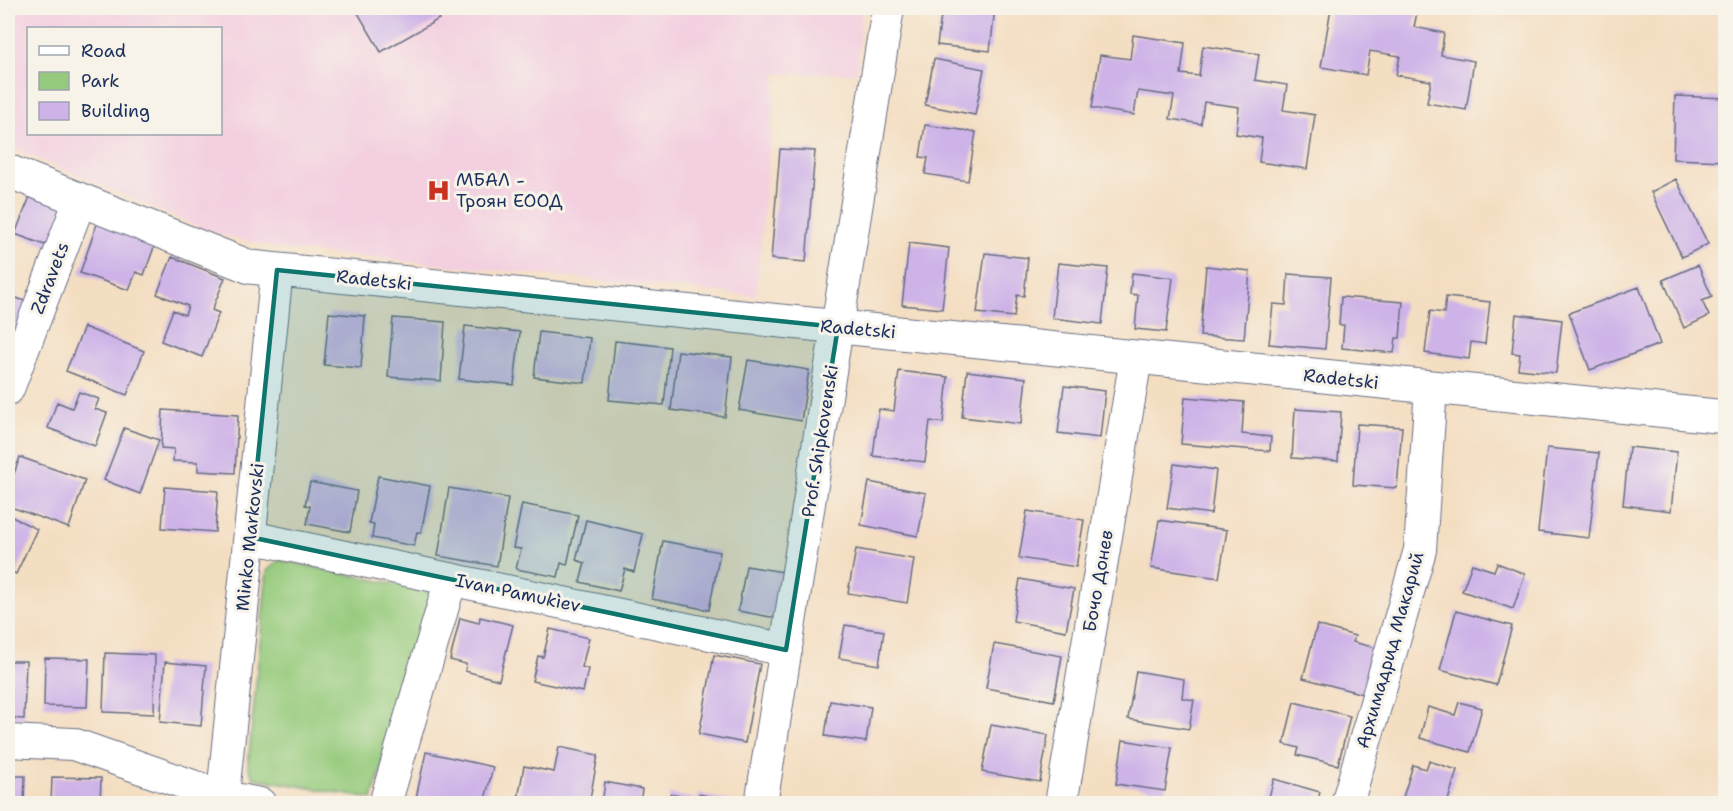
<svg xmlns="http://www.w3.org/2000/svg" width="1733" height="811" font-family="'Shantell Sans',sans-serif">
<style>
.built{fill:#f3cfe0;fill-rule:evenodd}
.green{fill:#95ca7c;stroke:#587c6d;stroke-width:1.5}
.building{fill:#ceb3e8}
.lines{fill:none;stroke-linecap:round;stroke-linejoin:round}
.street-casing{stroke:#676c81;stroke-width:34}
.secondary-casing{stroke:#676c81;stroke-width:35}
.street{stroke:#fff;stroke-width:32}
.secondary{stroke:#fff;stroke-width:33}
.marked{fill:#0f766e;fill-opacity:0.2;stroke:#0f766e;stroke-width:4.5;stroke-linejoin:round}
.labels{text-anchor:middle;stroke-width:6;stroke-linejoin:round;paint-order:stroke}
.poi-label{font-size:18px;fill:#1b2f5e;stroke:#f7f3e8;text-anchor:start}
.street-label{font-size:18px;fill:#1b2f5e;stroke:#f7f3e8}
</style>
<rect width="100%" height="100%" fill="#f7f3e8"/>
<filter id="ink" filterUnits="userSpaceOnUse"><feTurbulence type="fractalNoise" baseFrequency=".0167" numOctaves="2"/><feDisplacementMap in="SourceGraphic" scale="12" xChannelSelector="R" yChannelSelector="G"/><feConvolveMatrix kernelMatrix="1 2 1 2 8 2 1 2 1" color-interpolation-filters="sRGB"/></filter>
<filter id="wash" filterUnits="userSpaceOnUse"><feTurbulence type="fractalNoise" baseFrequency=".008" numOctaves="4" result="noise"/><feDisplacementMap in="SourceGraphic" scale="24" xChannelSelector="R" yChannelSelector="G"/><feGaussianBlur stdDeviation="1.35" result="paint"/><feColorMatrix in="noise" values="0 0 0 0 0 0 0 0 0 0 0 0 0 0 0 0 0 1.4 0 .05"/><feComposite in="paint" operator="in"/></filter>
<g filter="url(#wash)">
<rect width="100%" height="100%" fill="#f4dec2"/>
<path class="built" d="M 8,8 L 862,8 L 857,73 L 776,74 L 756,296 L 282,249 L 212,233 L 8,146 ZM 28,28 L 220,28 L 220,134 L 28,134 Z"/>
<path class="green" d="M 279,560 L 433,592 L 372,799 L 254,778 L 248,766 L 267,571 Z"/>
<g id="blocks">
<path class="building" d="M 355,8 L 432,8 L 439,19 L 381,52 Z
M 942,8 L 995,8 L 990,51 L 937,45 Z
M 1331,8 L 1418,8 L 1414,27 L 1444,33 L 1441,55 L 1474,61 L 1466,110 L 1427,103 L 1431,81 L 1396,75 L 1400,56 L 1370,51 L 1366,75 L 1321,67 Z
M 1133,35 L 1185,43 L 1181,74 L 1199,76 L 1203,46 L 1259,54 L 1255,80 L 1287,85 L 1283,110 L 1315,115 L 1307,169 L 1259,162 L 1262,138 L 1236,134 L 1239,107 L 1204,102 L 1201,124 L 1170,119 L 1174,96 L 1138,91 L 1134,115 L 1092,108 L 1100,55 L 1130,59 Z
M 934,59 L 984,69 L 975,115 L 925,105 Z
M 1675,96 L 1726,98 L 1726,161 L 1673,159 Z
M 925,125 L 976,132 L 968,181 L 925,174 L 928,158 L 920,157 Z
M 780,149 L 815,151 L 806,262 L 771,259 Z
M 1676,179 L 1708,244 L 1682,257 L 1651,192 Z
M 33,189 L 70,203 L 53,248 L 15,234 Z
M 99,218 L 157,239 L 144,275 L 136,272 L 129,290 L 80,273 Z
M 909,243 L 949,248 L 942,309 L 902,305 Z
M 985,253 L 1028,258 L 1024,296 L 1017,295 L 1014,317 L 977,313 Z
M 172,257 L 225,278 L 212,310 L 219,313 L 202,357 L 161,341 L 173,310 L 185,315 L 188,306 L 157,294 Z
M 1058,263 L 1108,268 L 1102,324 L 1052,318 Z
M 1698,265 L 1712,297 L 1702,301 L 1709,316 L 1684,328 L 1663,280 Z
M 1206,266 L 1250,271 L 1244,339 L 1200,336 Z
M 1132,273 L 1173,278 L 1166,332 L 1135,329 L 1138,295 L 1130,294 Z
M 1288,274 L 1331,277 L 1325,349 L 1269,344 L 1273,304 L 1286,305 Z
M 1639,287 L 1660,344 L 1590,370 L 1569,313 Z
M 8,295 L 33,304 L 18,346 L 8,342 Z
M 1341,297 L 1403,302 L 1400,338 L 1396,338 L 1394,353 L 1342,348 L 1344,325 L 1339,325 Z
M 1446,297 L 1490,302 L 1485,344 L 1471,342 L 1469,359 L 1425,353 L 1430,311 L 1444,313 Z
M 329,313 L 365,316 L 361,368 L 324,365 Z
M 1516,314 L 1562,320 L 1556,373 L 1518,369 L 1520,354 L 1512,353 Z
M 393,318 L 445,322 L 441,381 L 388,377 Z
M 465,326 L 520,332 L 514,385 L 459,379 Z
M 84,327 L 144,351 L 127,395 L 66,371 Z
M 539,332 L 590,338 L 585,383 L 534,377 Z
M 615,341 L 670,347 L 664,405 L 609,400 Z
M 678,351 L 732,357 L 725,417 L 671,410 Z
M 748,360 L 809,370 L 801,421 L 739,410 Z
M 899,371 L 948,377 L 943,423 L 930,421 L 925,462 L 873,456 L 879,409 L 894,411 Z
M 967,371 L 1026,378 L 1021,424 L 962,417 Z
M 1064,386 L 1105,391 L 1100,438 L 1058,433 Z
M 79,392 L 99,399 L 95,409 L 107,413 L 95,446 L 48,428 L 57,402 L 72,408 Z
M 1185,397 L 1244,402 L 1242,434 L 1271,437 L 1270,451 L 1181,444 Z
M 1295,409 L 1341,412 L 1338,461 L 1292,458 Z
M 163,410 L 238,415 L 235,473 L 198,471 L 198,462 L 173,461 L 174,449 L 161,448 Z
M 1357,424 L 1402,427 L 1397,488 L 1353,485 Z
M 124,428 L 159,440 L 140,494 L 104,480 Z
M 1629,447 L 1677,452 L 1671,511 L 1623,505 Z
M 1547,448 L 1599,453 L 1589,538 L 1538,532 Z
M 20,457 L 85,480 L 69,528 L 8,506 L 8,490 Z
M 1174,464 L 1216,470 L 1211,514 L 1167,508 Z
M 378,476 L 430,486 L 421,533 L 417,532 L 414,546 L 372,538 L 374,524 L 369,523 Z
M 310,482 L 357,491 L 350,532 L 307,524 L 310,506 L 305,505 Z
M 869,482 L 926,493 L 918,536 L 861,525 Z
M 165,487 L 218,491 L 215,532 L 162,528 Z
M 449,488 L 508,498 L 497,566 L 438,556 Z
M 522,504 L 578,515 L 567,565 L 561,563 L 558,577 L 516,569 L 521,549 L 513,548 Z
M 1027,511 L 1084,520 L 1076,567 L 1019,558 Z
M 8,515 L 37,529 L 16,574 L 8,570 Z
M 586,520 L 643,534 L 634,572 L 625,569 L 619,591 L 580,582 L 585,563 L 576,560 Z
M 1159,520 L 1227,530 L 1219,578 L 1151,568 Z
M 663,541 L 720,552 L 709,610 L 652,599 Z
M 856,549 L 914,559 L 907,603 L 848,593 Z
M 1497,563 L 1525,574 L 1513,609 L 1462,591 L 1472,564 L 1494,571 Z
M 746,566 L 784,572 L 776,618 L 738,611 Z
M 1020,579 L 1074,589 L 1066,631 L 1013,621 Z
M 1456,611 L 1512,626 L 1496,685 L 1440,670 Z
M 480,617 L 513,625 L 499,680 L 465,671 L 466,664 L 450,660 L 460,618 L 479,623 Z
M 845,625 L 884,631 L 879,665 L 839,658 Z
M 1317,625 L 1355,636 L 1353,642 L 1376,648 L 1363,694 L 1303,678 Z
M 550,629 L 589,638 L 582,667 L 588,669 L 583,692 L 532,681 L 538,656 L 543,657 Z
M 994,644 L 1062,656 L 1054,701 L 986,688 Z
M 105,653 L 155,655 L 154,714 L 103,712 Z
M 714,655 L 760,664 L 745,743 L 699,734 Z
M 45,658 L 89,659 L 87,707 L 44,706 Z
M 8,661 L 26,661 L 24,719 L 8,718 Z
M 165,662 L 206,666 L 201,726 L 160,722 Z
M 1136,671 L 1184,679 L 1182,698 L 1194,700 L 1189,729 L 1128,719 Z
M 830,701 L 871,707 L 866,742 L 825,736 Z
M 1294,702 L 1350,716 L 1338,765 L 1297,755 L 1299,748 L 1284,744 Z
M 1459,702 L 1482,708 L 1470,752 L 1420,738 L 1428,707 L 1455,715 Z
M 991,725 L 1048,735 L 1040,782 L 982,772 Z
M 1123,740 L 1172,748 L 1165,791 L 1116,784 Z
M 559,747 L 598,755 L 589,804 L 517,804 L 524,766 L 554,772 Z
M 426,752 L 493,767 L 484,804 L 442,804 L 416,798 Z
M 1429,761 L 1457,770 L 1447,804 L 1426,804 L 1403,797 L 1413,765 L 1426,769 Z
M 8,776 L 25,776 L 24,804 L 8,804 Z
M 52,777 L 101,778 L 100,804 L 51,804 Z
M 1274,779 L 1320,792 L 1317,804 L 1267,804 Z
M 605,782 L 642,789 L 640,804 L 602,804 Z
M 670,794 L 698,800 L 699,794 L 740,804 L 668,804 Z"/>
</g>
</g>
<g filter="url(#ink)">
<use href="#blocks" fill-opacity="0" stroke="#676c81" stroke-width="1.5"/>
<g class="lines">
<defs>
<path id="street" d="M 8,389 L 80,200
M 250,537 L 786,650
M 8,741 L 73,744 L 224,797 L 260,804
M 222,804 L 277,270
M 385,804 L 451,579
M 761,804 L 888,8
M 1061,804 L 1136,358
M 1347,804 L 1420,550 L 1431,388"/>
<path id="secondary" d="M 8,171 L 250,267 L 1726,417"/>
</defs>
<use href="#street" class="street-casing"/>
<use href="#secondary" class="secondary-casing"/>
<use href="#street" class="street"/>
<use href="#secondary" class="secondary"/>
</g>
</g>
<path class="marked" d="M 277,270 L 838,327 L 786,650 L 250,537 Z"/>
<defs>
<symbol id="hospital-bare" viewBox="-9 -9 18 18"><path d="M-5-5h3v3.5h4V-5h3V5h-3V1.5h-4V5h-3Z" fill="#c8321e" stroke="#f7f3e8" stroke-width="2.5" paint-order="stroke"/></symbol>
</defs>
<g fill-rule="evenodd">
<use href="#hospital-bare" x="422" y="174" width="33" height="33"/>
</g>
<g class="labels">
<g class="poi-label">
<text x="456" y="186">МБАЛ -<tspan x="456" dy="21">Троян ЕООД</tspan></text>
</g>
<g class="street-label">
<text transform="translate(50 278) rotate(-69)" y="6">Zdravets</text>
<text transform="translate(374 280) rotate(6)" y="6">Radetski</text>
<text transform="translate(858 329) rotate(5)" y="6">Radetski</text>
<text transform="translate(1341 379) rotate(6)" y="6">Radetski</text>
<text transform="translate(820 441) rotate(-81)" y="6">Prof. Shipkovenski</text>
<text transform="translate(250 537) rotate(-84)" y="6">Minko Markovski</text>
<text transform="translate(1098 581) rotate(-80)" y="6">Бочо Донев</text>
<text transform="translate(518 593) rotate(12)" y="6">Ivan Pamukìev</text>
<text transform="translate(1390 650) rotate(-74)" y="6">Архимадрид Макарий</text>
</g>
</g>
<rect width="1733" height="811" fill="none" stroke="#f7f3e8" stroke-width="30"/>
<rect x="27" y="27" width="195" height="108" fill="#f7f3e8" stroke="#9fa5b1" stroke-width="1.5"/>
<rect x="39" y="46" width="30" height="9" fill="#ffffff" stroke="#9fa5b1" stroke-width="1.5"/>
<text x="81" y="57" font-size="18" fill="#1b2f5e">Road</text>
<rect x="39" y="72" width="30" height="18" fill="#95ca7c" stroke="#9fa5b1" stroke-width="1.5"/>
<text x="81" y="87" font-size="18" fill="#1b2f5e">Park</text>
<rect x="39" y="102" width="30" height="18" fill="#ceb3e8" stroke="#9fa5b1" stroke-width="1.5"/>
<text x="81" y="117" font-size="18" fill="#1b2f5e">Building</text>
</svg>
